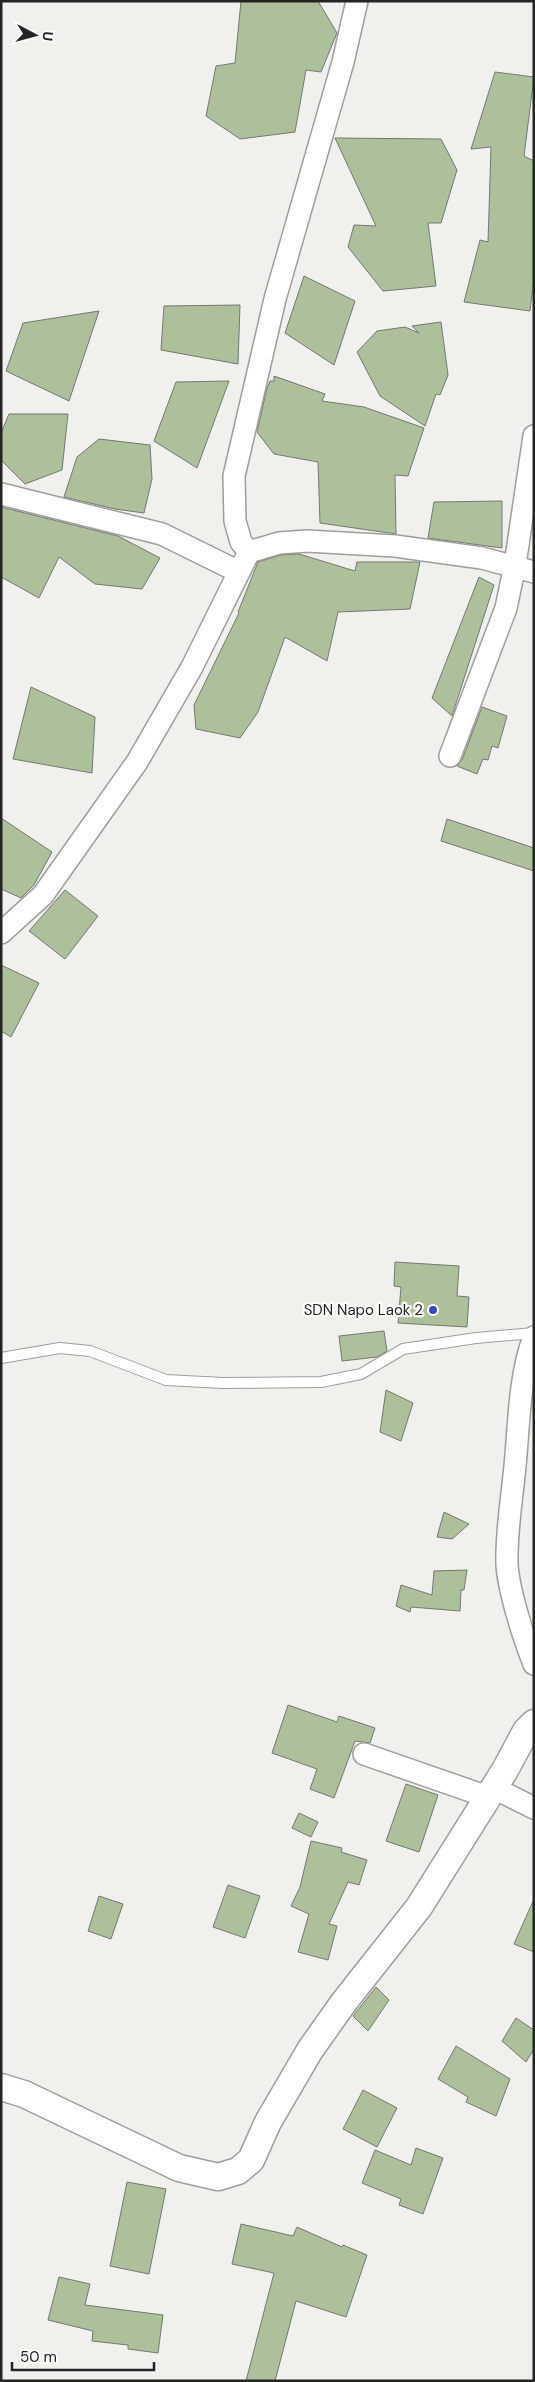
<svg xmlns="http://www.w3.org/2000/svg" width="535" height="2382" font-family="'DM Sans',sans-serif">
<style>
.building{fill:#abc09b;stroke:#767774}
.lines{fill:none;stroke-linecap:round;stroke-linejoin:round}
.service-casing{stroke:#9f9e9a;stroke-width:12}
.minor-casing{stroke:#9f9e9a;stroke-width:24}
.tertiary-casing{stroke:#9f9e9a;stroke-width:29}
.service{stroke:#fff;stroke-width:10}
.minor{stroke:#fff;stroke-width:21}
.tertiary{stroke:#fff;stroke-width:26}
.poi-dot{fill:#364abc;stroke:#fefdf9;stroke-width:2}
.labels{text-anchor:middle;stroke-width:4.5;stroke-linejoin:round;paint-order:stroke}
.poi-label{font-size:15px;fill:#252423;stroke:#fefdf9;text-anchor:end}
</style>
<rect width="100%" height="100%" fill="#f0f0ec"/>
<path class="building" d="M 241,1 L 318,1 L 337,33 L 321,72 L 306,70 L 295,132 L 240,139 L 206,116 L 216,66 L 235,63 Z
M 495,72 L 534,77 L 524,156 L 534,161 L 534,278 L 530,311 L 464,302 L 480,240 L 488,242 L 491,147 L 471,149 Z
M 335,138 L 441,139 L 457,170 L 441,223 L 428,223 L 436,286 L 383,291 L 348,247 L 354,225 L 376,226 Z
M 304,276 L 355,301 L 334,365 L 285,333 Z
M 240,305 L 238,364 L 161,350 L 164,306 Z
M 99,311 L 69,401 L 6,371 L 23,323 Z
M 441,322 L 448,375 L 440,395 L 436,394 L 425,426 L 380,396 L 357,352 L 377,331 L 405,327 L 419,333 L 412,326 Z
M 274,376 L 325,394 L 322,401 L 364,407 L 424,428 L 408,476 L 395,475 L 396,534 L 320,523 L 318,462 L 274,454 L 257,432 L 267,388 L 270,381 L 274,381 Z
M 229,381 L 197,468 L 154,441 L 176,382 Z
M 9,414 L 68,414 L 62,470 L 25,484 L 1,460 L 1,433 Z
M 99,439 L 150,445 L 152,479 L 144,513 L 115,509 L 64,497 L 77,457 Z
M 502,501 L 502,548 L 428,538 L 434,502 Z
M 1,507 L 118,536 L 160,558 L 142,589 L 95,584 L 59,557 L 39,598 L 1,577 Z
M 299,554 L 355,571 L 357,562 L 420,562 L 410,609 L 338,612 L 327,661 L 285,637 L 258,712 L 240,738 L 196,729 L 194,705 L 239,613 L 238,612 L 258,562 L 281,555 Z
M 479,577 L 494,585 L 452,716 L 432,698 Z
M 31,687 L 95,717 L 92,773 L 13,759 Z
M 482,707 L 507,716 L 498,748 L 492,746 L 488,760 L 483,759 L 477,774 L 457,766 L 462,760 Z
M 1,818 L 52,852 L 34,885 L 21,898 L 1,889 Z
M 447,819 L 534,848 L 534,871 L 441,841 Z
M 65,890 L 98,916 L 65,959 L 29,931 Z
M 1,965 L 39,983 L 11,1037 L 1,1031 Z
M 395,1262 L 459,1266 L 457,1296 L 469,1297 L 467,1327 L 398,1323 L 401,1287 L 394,1286 Z
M 384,1331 L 387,1351 L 377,1357 L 342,1361 L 339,1336 Z
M 386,1390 L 413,1403 L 401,1441 L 380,1432 Z
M 444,1512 L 469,1524 L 452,1539 L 437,1537 Z
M 467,1570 L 464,1590 L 461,1590 L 460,1611 L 411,1607 L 410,1612 L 396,1606 L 401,1585 L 432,1595 L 434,1571 Z
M 288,1705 L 337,1722 L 339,1716 L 375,1728 L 370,1743 L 355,1741 L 334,1798 L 310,1789 L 317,1769 L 272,1753 Z
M 406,1784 L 438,1795 L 419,1852 L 386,1841 Z
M 299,1813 L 318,1822 L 311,1837 L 292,1828 Z
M 311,1841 L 342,1848 L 341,1852 L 367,1860 L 359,1885 L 348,1882 L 329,1924 L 337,1926 L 328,1960 L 298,1952 L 309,1914 L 291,1906 L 300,1887 Z
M 228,1885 L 260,1896 L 245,1938 L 213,1927 Z
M 99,1896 L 123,1904 L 111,1939 L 88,1931 Z
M 534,1899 L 534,1952 L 514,1944 Z
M 376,1987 L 389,2000 L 368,2031 L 353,2016 Z
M 516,2018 L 534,2030 L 534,2049 L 526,2062 L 502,2041 Z
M 456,2046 L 510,2079 L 496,2116 L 466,2102 L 468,2097 L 438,2079 Z
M 363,2090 L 397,2108 L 377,2147 L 343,2129 Z
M 416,2148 L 443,2158 L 423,2214 L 399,2205 L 401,2199 L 362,2183 L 375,2150 L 411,2165 Z
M 127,2182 L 166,2189 L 149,2274 L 110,2266 Z
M 241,2224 L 293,2236 L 297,2227 L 342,2247 L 343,2245 L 367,2255 L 346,2317 L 296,2301 L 275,2381 L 246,2381 L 274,2273 L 232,2264 Z
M 59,2277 L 90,2284 L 85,2305 L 163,2315 L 158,2353 L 128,2349 L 128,2345 L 92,2341 L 93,2331 L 48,2320 Z"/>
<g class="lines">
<defs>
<path id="service" d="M 1,1358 L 60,1348 L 90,1351 L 166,1380 L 223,1383 L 321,1382 L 361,1374 L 403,1349 L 476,1338 L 534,1333"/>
<path id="minor" d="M 1,494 L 162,534 L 239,572
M 249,552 L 241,542 L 235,521 L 234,476 L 275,299 L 343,62 L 357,1
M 450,756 L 506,608 L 515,565 L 534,436
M 1,933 L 43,895 L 137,762 L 192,667 L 249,552 L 279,543 L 307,541 L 395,546 L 482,558 L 534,572
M 534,1337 C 519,1375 519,1426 515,1466 C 512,1499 506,1531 507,1565 C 509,1592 524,1639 534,1664
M 364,1754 L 488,1797
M 494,1788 L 534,1808"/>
<path id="tertiary" d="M 1,2087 L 24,2094 L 179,2168 L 218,2177 L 238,2171 L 251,2160 L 268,2122 L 310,2050 L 344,2002 L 419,1907 L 505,1770 L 526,1731 L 534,1723"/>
</defs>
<use href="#service" class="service-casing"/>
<use href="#minor" class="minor-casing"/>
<use href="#tertiary" class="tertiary-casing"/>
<use href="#service" class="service"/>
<use href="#minor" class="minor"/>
<use href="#tertiary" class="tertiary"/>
</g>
<circle class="poi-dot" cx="433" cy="1310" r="5"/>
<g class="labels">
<g class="poi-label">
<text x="423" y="1315">SDN Napo Laok 2</text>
</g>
</g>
<rect width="535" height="2382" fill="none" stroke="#252423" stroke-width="5"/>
<g transform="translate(35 35) rotate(96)" stroke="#fefdf9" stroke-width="4" paint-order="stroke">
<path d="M0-4L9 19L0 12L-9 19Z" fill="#252423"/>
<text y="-8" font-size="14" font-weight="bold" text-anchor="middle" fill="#252423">U</text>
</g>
<path d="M12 2362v8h142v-8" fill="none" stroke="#252423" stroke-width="2.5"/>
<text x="20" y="2362" font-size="15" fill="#252423" stroke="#fefdf9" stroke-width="4" paint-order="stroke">50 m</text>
</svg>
